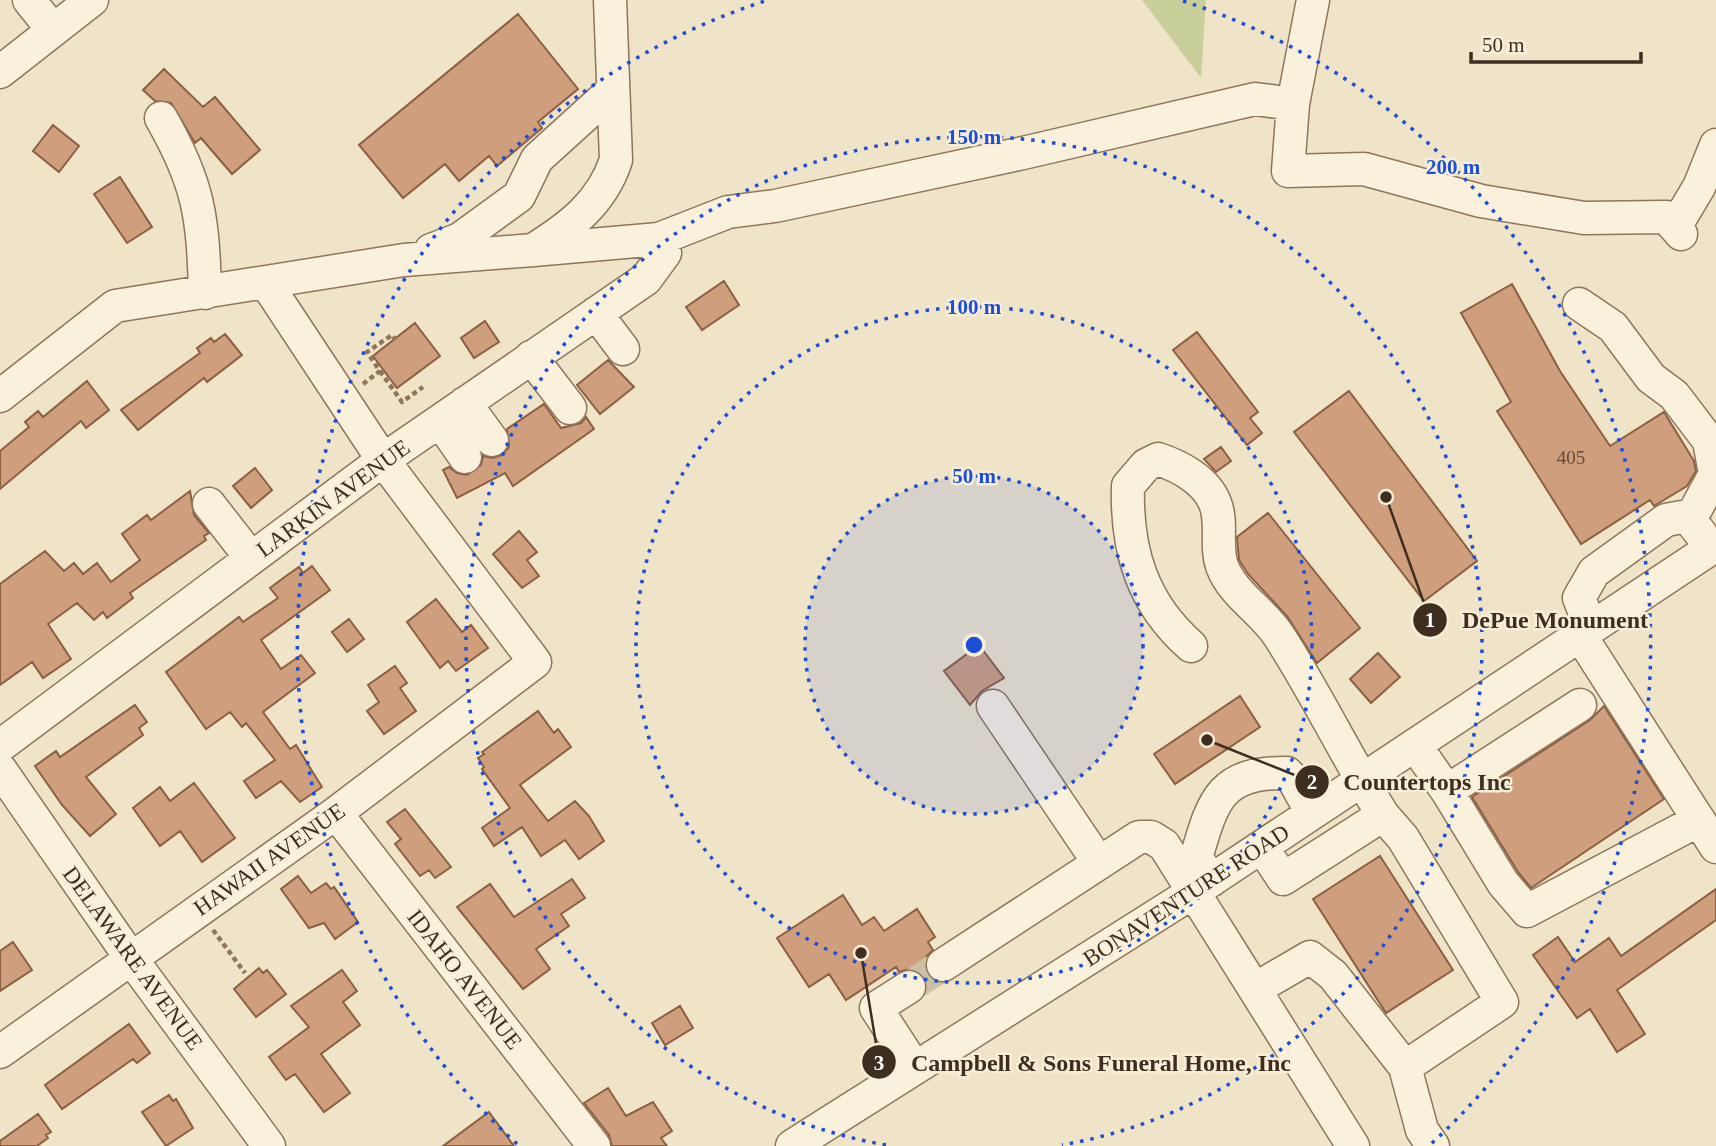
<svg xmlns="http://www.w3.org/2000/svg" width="1716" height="1146" font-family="'Times New Roman',serif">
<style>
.green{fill:#c9cf9b}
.building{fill:#cf9f7d;stroke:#8d5f41;stroke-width:2}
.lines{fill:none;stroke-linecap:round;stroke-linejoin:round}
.minor-tunnel{stroke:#ccc0a6;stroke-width:32;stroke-dasharray:32 16;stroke-linecap:butt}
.minor-casing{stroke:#8d765c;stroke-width:35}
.path{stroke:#8d765c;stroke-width:4.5;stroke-dasharray:5 3.5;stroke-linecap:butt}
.minor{stroke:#faf1dc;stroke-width:32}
.ring{fill:none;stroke:#1d4ed8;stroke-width:3.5;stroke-dasharray:3.5 7}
.labels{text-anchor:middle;stroke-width:5;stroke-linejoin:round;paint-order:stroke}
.number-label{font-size:19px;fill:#624a37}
.street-label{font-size:23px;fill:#3d2e20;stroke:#f7eed8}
.centre{fill:#1d4ed8;stroke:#f7eed8;stroke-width:3.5}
.ring-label{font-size:21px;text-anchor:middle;font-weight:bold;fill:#1d4ed8;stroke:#f7eed8;stroke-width:5;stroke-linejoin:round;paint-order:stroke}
.leader{fill:none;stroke:#3d2e20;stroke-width:2.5}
.callout-dot{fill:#3d2e20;stroke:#f7eed8;stroke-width:2.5}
.mark-label{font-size:21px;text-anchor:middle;font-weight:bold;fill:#fff}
.callout-label{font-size:24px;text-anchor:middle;font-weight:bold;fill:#3d2e20;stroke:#f7eed8;stroke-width:5;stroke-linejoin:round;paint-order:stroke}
</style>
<rect width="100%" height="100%" fill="#f0e4c8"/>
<path class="green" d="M 1142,0 L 1206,0 L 1201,78 Z"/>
<path class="building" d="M 518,14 L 578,89 L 538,122 L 542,128 L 497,166 L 489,156 L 459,181 L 445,164 L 403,198 L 359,145 Z
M 164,69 L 203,107 L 215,97 L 260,150 L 232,174 L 201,138 L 195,143 L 171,103 L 155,101 L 143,90 Z
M 53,125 L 79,146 L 59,172 L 33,151 Z
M 120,177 L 152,227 L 127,243 L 94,194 Z
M 724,281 L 739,305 L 702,330 L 686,307 Z
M 1512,284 L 1560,371 L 1610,446 L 1664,412 L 1694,461 L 1696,471 L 1687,486 L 1654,506 L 1650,500 L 1581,544 L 1497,411 L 1511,402 L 1461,313 Z
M 485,321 L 499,342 L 474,358 L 461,338 Z
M 415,323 L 440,356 L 397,388 L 373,356 Z
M 1197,332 L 1258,412 L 1250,418 L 1262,433 L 1247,445 L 1173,350 Z
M 225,334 L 242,355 L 207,382 L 204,378 L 138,430 L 121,410 L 200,353 L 197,348 L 211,338 L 214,342 Z
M 608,360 L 634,387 L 600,414 L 577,385 Z
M 87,381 L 109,410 L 86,428 L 81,421 L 0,489 L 0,451 L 29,427 L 25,422 L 38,411 L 43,417 Z
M 1349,391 L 1477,561 L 1424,601 L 1294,432 Z
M 544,404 L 561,428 L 581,423 L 586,417 L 594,429 L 513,486 L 505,473 L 457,498 L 443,470 L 449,467 L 457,473 L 467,475 L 481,465 L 483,456 L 493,458 L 502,455 L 509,447 L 507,429 Z
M 1221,447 L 1231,461 L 1216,472 L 1204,459 Z
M 255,468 L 272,490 L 251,508 L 233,486 Z
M 190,491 L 194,515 L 209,533 L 204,536 L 206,540 L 130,593 L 133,598 L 107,618 L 103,612 L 94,620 L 77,603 L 48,624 L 71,659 L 43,678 L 32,662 L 0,685 L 0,584 L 45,551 L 64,571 L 74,563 L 83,574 L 97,563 L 111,582 L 140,560 L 122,534 L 147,515 L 151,520 Z
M 1268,513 L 1360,628 L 1317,663 L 1287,616 L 1248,574 L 1239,560 L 1237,537 Z
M 519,531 L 537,552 L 527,560 L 539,576 L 522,588 L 493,554 Z
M 312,566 L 330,590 L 261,640 L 281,669 L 301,655 L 315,673 L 263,712 L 290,749 L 296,745 L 322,787 L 300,802 L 281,781 L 256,798 L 244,781 L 275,760 L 246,723 L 242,727 L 230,712 L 206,729 L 166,672 L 239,617 L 243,622 L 278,598 L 270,588 L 286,576 L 299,567 L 303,573 Z
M 436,599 L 462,632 L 471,625 L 488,648 L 456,671 L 448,661 L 440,668 L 407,622 Z
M 349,619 L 364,639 L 347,652 L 332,632 Z
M 979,645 L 1004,678 L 982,691 L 970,705 L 944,671 Z
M 1378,653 L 1400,677 L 1371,703 L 1350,679 Z
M 395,666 L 407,683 L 400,688 L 416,711 L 384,734 L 367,711 L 379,702 L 368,685 Z
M 1240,696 L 1260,727 L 1175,784 L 1154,754 Z
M 135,705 L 147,722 L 139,728 L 143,735 L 86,777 L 116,814 L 90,836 L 62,805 L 35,766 L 56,751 L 60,757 Z
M 1604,706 L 1664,799 L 1531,888 L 1518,872 L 1472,797 L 1590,720 Z
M 538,711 L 554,733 L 558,729 L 571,747 L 520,785 L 548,821 L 575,801 L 589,816 L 604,841 L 579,859 L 565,840 L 541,856 L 522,827 L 494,846 L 482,828 L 510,808 L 482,769 L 484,767 L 478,758 L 484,754 L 482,752 Z
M 194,783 L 235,838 L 202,862 L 180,831 L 160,846 L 133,808 L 160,787 L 170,801 Z
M 405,809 L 451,867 L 435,878 L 429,870 L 420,876 L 395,844 L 401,839 L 387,822 Z
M 1380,856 L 1453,970 L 1386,1013 L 1313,899 Z
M 298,876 L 311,893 L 326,883 L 331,889 L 334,887 L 358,922 L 335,939 L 324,923 L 309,928 L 281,889 Z
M 572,879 L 585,898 L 561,914 L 569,926 L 536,949 L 550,969 L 523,989 L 457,907 L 490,884 L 514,917 Z
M 1716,889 L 1716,920 L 1617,990 L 1645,1034 L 1617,1052 L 1590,1009 L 1577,1018 L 1533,955 L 1558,937 L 1575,962 L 1609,938 L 1621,956 Z
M 843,895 L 862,925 L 874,917 L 884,931 L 917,909 L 935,937 L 928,942 L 933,950 L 926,957 L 927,974 L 942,983 L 926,993 L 925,978 L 918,971 L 909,969 L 899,972 L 896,967 L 846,1000 L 829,974 L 809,987 L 777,938 Z
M 13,942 L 32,970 L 0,991 L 0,951 Z
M 259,968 L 263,973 L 267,970 L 286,994 L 256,1017 L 234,989 Z
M 342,970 L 357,991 L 343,1002 L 360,1025 L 321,1054 L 350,1093 L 324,1112 L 295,1074 L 286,1080 L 269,1057 L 309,1027 L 291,1006 Z
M 680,1006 L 693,1028 L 665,1045 L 652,1023 Z
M 129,1024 L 150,1053 L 137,1063 L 133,1059 L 62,1109 L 45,1085 Z
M 608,1088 L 626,1116 L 653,1102 L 672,1131 L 661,1138 L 667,1146 L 612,1146 L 609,1135 L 584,1103 Z
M 169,1095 L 173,1101 L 176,1099 L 193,1128 L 166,1146 L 142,1112 Z
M 489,1112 L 514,1146 L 443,1146 Z
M 38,1114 L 51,1132 L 46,1135 L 48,1138 L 37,1146 L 0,1146 L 0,1141 Z"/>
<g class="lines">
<path class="minor-tunnel" d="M 909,987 L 943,965"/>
<defs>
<path id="minor" d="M 29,0 L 53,30
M 0,72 L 92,0
M 1293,104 L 1313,0
M 161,118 C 199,184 203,217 205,293
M 1675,227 L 1699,187 L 1716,145
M 431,250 L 460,239 L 519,196 L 537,159 L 613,90
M 533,250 L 659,239 L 728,212 L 775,206 L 1023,153 L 1255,99 L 1293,104 L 1288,171 L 1364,169 L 1481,201 L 1584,218 L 1666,217 L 1681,234
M 1579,304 L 1613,327 L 1651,378 L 1674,395 L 1709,441 L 1715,474 L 1690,520
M 596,313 L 623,349
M 531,357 L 570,408
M 0,396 L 115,306 L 404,260 L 533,250 C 570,227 602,203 616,160 L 610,0
M 465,403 L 492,440
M 440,421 L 465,457
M 209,504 L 251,558
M 1591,628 L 1579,598 L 1594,572 L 1666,520 L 1682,517 L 1690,520 L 1701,534
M 1580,635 L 1716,847
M 1191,646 C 1142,603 1126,550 1128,486 L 1146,465 L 1158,459 C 1179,466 1206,480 1215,503 C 1223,522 1215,546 1222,566 C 1233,595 1262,610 1279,636 C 1316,693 1346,756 1383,815 L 1283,879 L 1262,847
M 993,706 L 1099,863
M 1415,745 L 1447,791 L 1580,705
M 0,746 L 383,460 L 646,279 L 665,253
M 0,769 L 130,957 L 269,1146
M 1447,791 L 1503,883 L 1527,911 L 1699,820
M 336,813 L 594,1146
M 1212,880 L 1196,858 C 1213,801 1219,772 1287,773 L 1293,779 L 1312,813
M 943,965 L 1139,837 L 1151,837 L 1164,845 L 1353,1146
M 909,987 L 876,1008 L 915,1068
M 1255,989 L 1310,957 L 1333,975 L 1405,1067 L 1502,1002 L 1403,838 L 1383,815
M 0,1052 L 336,813 L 535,662 L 383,460 L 266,283
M 1405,1067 L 1422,1130 L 1433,1146
M 792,1146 L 1195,891 L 1716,545"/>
</defs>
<use href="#minor" class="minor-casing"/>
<path class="path" d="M 380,371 L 402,402 L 423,387
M 363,384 L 380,371 L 367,352 L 392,335 L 395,339
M 213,930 L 245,973"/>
<use href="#minor" class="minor"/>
</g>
<circle cx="974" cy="645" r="169" fill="#1d4ed8" fill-opacity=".12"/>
<g class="ring">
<circle cx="974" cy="645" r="169"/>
<circle cx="974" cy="645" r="338"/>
<path d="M886 1145A508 508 0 1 1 1062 1145"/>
<path d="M517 1144A677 677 0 0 1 765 1M1183 1A677 677 0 0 1 1431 1144"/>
</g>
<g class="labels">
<g class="number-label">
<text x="1571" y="464">405</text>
</g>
<g class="street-label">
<text transform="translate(333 498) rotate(-36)" y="8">LARKIN AVENUE</text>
<text transform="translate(269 859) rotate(-35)" y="8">HAWAII AVENUE</text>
<text transform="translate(1186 895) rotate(-33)" y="8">BONAVENTURE ROAD</text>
<text transform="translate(133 958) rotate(54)" y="8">DELAWARE AVENUE</text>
<text transform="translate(465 979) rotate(52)" y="8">IDAHO AVENUE</text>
</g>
</g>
<circle cx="974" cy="645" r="10" class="centre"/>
<g class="ring-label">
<text x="974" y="144">150 m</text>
<text x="1453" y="174">200 m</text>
<text x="974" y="314">100 m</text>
<text x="974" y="483">50 m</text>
</g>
<path class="leader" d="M1386 497L1430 620M1207 740L1312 782M861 953L879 1062"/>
<g class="callout-dot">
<circle cx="1386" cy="497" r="7"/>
<circle cx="1207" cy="740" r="7"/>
<circle cx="861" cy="953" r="7"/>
<circle cx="1430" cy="620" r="18"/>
<circle cx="1312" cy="782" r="18"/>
<circle cx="879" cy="1062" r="18"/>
</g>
<g class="mark-label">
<text x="1430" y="627">1</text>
<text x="1312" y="789">2</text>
<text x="879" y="1070">3</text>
</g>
<g class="callout-label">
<text x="1555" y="628">DePue Monument</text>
<text x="1427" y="790">Countertops Inc</text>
<text x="1101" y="1071">Campbell &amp; Sons Funeral Home, Inc</text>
</g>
<path d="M1471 52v10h170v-10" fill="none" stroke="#3d2e20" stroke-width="3.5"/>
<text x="1482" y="52" font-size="21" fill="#3d2e20" stroke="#f7eed8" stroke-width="5" paint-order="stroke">50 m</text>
</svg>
